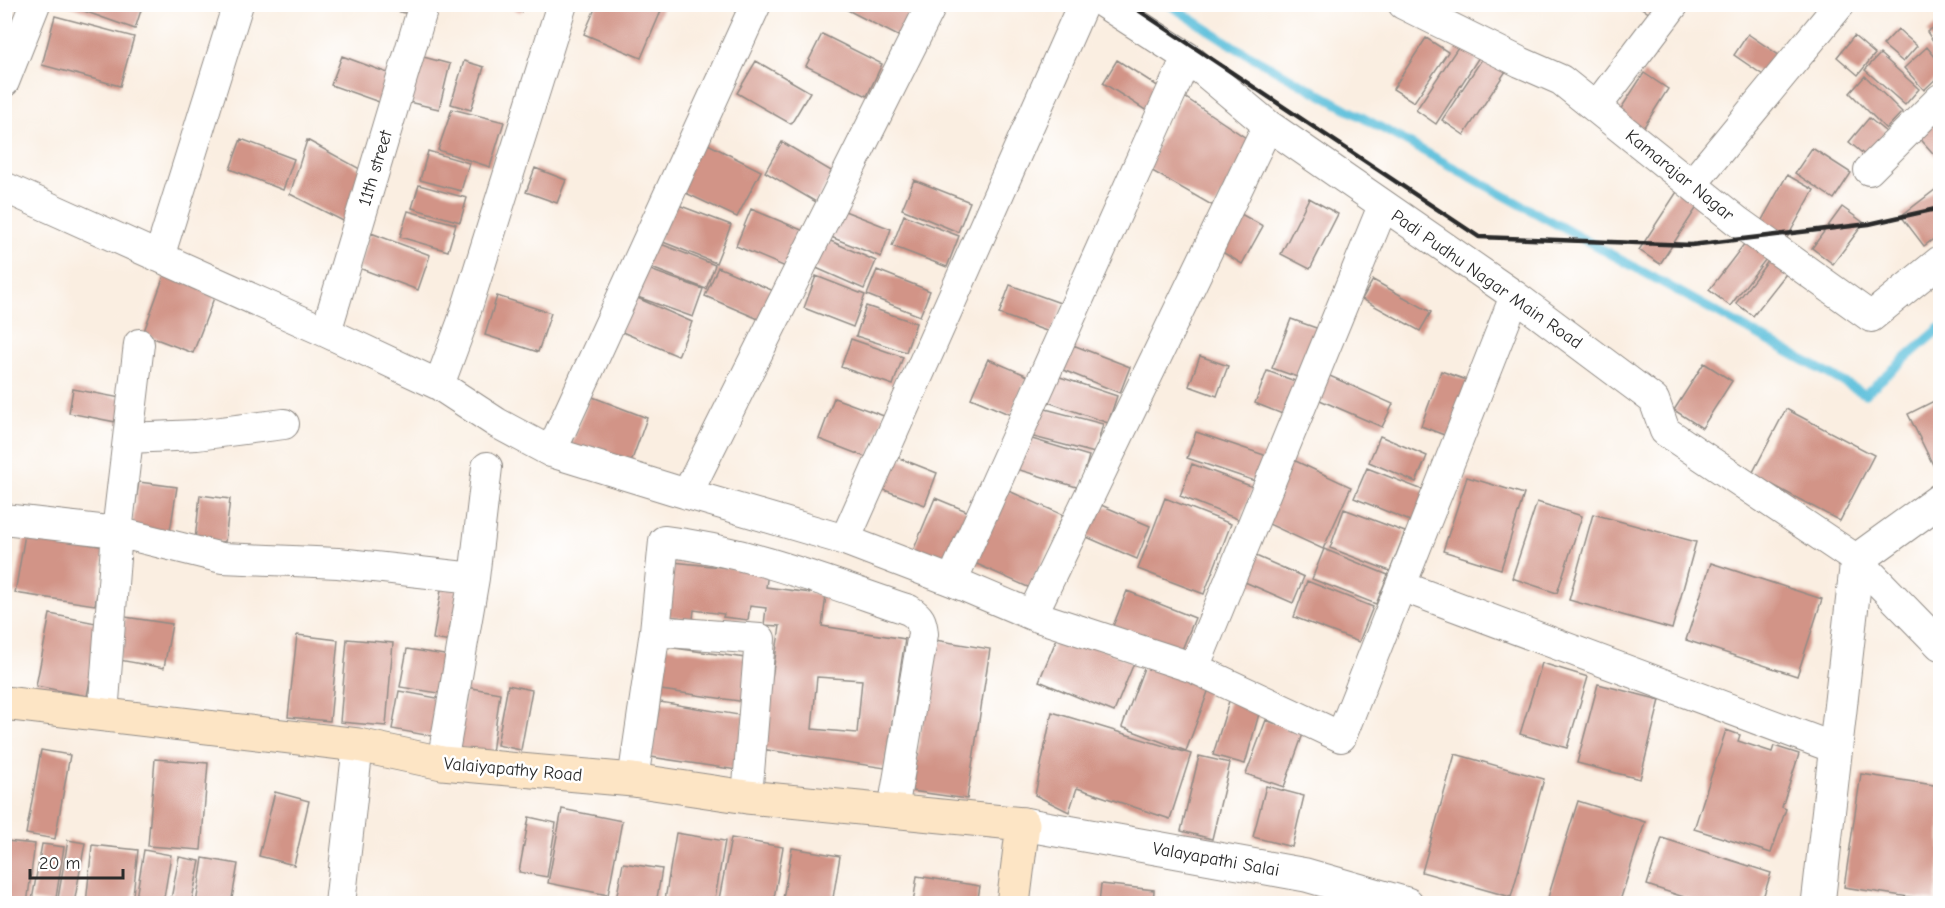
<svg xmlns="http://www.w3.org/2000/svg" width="1945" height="908" font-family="'Comic Neue',sans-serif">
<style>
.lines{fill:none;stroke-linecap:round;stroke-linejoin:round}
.stream{stroke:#5dc0db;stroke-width:9}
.building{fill:#d29487;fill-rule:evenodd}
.minor-casing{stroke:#928c86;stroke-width:32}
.tertiary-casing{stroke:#928c86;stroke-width:35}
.secondary-casing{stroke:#928c86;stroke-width:35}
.minor{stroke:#fff;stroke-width:30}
.tertiary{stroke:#fff;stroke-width:33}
.secondary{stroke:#fde5c5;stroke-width:33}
.rail{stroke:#2b2b2b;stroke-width:4.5}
.labels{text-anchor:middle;stroke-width:5;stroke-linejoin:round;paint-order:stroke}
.street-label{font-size:18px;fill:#2b2b2b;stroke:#fff}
</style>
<rect width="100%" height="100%" fill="#fff"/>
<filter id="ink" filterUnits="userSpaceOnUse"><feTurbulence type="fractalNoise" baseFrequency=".0167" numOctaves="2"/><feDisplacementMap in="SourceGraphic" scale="12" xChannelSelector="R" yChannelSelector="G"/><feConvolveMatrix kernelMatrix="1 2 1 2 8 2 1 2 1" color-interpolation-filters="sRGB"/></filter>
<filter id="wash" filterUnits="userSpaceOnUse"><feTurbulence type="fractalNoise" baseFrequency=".008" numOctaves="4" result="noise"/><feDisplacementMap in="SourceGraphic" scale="24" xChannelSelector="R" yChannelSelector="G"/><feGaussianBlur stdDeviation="1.35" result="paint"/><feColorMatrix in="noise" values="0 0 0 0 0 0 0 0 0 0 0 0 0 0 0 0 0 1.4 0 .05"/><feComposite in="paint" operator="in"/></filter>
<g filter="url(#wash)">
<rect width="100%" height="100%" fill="#faeee1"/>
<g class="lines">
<path class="stream" d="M 1168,4 L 1238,49 L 1865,394 L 1940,328"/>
</g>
<g id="blocks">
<path class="building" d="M 64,4 L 143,4 L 135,29 Z
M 369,4 L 416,4 L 413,15 Z
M 500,4 L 523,4 L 521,12 Z
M 597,4 L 664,4 L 641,58 L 584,34 Z
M 836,4 L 916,4 L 900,37 Z
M 1636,4 L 1657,4 L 1650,14 Z
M 55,16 L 134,37 L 120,86 L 42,65 Z
M 1940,23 L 1940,51 L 1927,32 Z
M 1898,29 L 1917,46 L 1903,62 L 1883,45 Z
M 822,34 L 882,64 L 867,96 L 806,66 Z
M 1748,34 L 1780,56 L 1766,77 L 1734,55 Z
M 1854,36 L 1875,54 L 1858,75 L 1837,57 Z
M 1426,38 L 1448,52 L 1414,102 L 1393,89 Z
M 1462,41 L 1481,54 L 1436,124 L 1416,110 Z
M 1927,47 L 1940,63 L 1940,75 L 1924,90 L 1904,68 Z
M 1880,54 L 1919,89 L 1905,105 L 1865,70 Z
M 416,55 L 450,64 L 439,109 L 404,101 Z
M 342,56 L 393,75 L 382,103 L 331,85 Z
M 1484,56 L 1506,71 L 1464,135 L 1442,120 Z
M 1117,60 L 1167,92 L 1153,115 L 1103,83 Z
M 464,61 L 484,67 L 471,110 L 451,104 Z
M 756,61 L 810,92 L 791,124 L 737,93 Z
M 1644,73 L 1668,89 L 1642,130 L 1618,113 Z
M 1865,76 L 1902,112 L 1886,129 L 1850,93 Z
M 1183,96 L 1252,142 L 1215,207 L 1147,168 Z
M 452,109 L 504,122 L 490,167 L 438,150 Z
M 1869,118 L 1886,132 L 1867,157 L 1849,142 Z
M 1930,119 L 1940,130 L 1940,161 L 1915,133 Z
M 241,139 L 294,159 L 283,190 L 230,169 Z
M 307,140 L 369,174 L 353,226 L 290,194 Z
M 700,140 L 761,171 L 737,217 L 677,189 Z
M 782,142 L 833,172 L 816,202 L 765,172 Z
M 1812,148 L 1851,173 L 1834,199 L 1795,173 Z
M 428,151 L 469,163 L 461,191 L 420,180 Z
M 535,168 L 566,180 L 557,203 L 526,192 Z
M 1787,175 L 1814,190 L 1783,245 L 1757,229 Z
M 914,180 L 970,202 L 958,232 L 902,209 Z
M 1682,184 L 1703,198 L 1660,264 L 1639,250 Z
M 419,185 L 467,198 L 460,222 L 412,208 Z
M 1940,186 L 1940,234 L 1924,246 L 1901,216 Z
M 1309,198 L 1338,214 L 1310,269 L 1281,254 Z
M 673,203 L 731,225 L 716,263 L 658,240 Z
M 1842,207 L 1864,223 L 1833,264 L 1812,248 Z
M 837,208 L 891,229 L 881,257 L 826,235 Z
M 751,209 L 804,231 L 788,268 L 736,246 Z
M 408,211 L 456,224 L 448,251 L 400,237 Z
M 1239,213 L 1263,226 L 1242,264 L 1219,250 Z
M 904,215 L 959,236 L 947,267 L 892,246 Z
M 371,233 L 430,255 L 418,290 L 359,268 Z
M 826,239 L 876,261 L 864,289 L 814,267 Z
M 1748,239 L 1769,255 L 1730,306 L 1709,290 Z
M 653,241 L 715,265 L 706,289 L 644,265 Z
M 1776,251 L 1793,265 L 1753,316 L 1736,303 Z
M 642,267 L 703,289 L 693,317 L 632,295 Z
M 718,267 L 776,292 L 763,321 L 705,296 Z
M 166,270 L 217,290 L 193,353 L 143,334 Z
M 877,270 L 930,291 L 920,316 L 867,295 Z
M 816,276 L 865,295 L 853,327 L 804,308 Z
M 1373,280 L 1431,312 L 1420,331 L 1362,299 Z
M 1010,285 L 1063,304 L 1052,333 L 999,314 Z
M 497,296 L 551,313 L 538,352 L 485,335 Z
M 635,297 L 692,322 L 678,356 L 620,331 Z
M 866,306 L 916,323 L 906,352 L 856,336 Z
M 1291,319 L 1319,329 L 1300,378 L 1272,368 Z
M 851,339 L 903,357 L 893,385 L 841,367 Z
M 1073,345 L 1130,367 L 1120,393 L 1063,370 Z
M 1200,356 L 1228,366 L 1217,396 L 1189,386 Z
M 988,359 L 1028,376 L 1011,415 L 971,398 Z
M 1704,363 L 1732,381 L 1702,428 L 1674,410 Z
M 1267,371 L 1298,382 L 1285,415 L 1255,403 Z
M 1441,371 L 1472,382 L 1452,438 L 1421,426 Z
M 1323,373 L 1393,404 L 1382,427 L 1313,397 Z
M 1057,376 L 1117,396 L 1108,423 L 1048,402 Z
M 73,389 L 126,399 L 121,423 L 69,413 Z
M 590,396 L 647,418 L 629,468 L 571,446 Z
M 834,398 L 884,416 L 868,458 L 819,439 Z
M 1936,400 L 1940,410 L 1940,471 L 1937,473 L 1908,414 Z
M 1034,406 L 1103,424 L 1095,453 L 1026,435 Z
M 1786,409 L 1874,455 L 1840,521 L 1752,474 Z
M 1196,432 L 1270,457 L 1261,483 L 1187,458 Z
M 1022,436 L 1089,456 L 1080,488 L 1013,468 Z
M 1380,436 L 1427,456 L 1416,482 L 1369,462 Z
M 889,454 L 937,473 L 925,505 L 876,487 Z
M 1285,456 L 1351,487 L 1323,549 L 1256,518 Z
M 1192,464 L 1253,487 L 1240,520 L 1180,496 Z
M 1367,468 L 1428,492 L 1415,523 L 1354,498 Z
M 1467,477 L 1524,494 L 1501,569 L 1443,551 Z
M 139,482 L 177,487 L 169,538 L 131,533 Z
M 1000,487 L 1063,515 L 1030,588 L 968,560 Z
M 200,495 L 230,499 L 225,542 L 195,540 Z
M 935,498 L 969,512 L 947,566 L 913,551 Z
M 1165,498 L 1231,524 L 1204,594 L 1138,569 Z
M 1094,502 L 1150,526 L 1137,559 L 1080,534 Z
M 1537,502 L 1582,516 L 1557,593 L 1512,578 Z
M 1344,509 L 1405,532 L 1390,571 L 1330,548 Z
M 1593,514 L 1696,542 L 1672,629 L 1569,600 Z
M 25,534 L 105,547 L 95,605 L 15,593 Z
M 1324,549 L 1388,575 L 1376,604 L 1312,579 Z
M 1249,553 L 1304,577 L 1293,603 L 1238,579 Z
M 673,562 L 768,572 L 766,587 L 826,595 L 822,626 L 905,639 L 885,768 L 761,749 L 780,626 L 764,625 L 766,608 L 750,606 L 748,620 L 723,617 L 724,614 L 694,610 L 693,619 L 666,616 ZM 817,677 L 862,680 L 857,733 L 812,729 Z
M 1711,563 L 1822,599 L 1797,676 L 1686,640 Z
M 1307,581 L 1373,607 L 1359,642 L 1294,617 Z
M 442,584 L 467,589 L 457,643 L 433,639 Z
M 1127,591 L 1195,618 L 1181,652 L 1113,626 Z
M 50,614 L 101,624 L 87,696 L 36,686 Z
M 125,617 L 172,624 L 164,668 L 119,660 Z
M 1060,631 L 1134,663 L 1114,712 L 1039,681 Z
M 297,635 L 338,640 L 330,721 L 288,717 Z
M 347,639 L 393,643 L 386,726 L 340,722 Z
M 935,640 L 990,649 L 967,799 L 912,791 Z
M 660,646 L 752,659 L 746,702 L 654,689 Z
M 407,649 L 451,656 L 445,694 L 400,687 Z
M 1148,657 L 1212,681 L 1186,751 L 1122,727 Z
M 1542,663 L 1588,677 L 1567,748 L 1520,734 Z
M 1598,684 L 1660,700 L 1640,779 L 1577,763 Z
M 508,685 L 532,690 L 521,750 L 497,745 Z
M 466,687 L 500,693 L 492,753 L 457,748 Z
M 399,691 L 448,700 L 442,738 L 392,729 Z
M 1229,701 L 1260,710 L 1245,764 L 1213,755 Z
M 660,702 L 745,716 L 737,770 L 651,757 Z
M 1052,712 L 1191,754 L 1170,819 L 1077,788 L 1069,812 L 1035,795 Z
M 1266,720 L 1303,734 L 1284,787 L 1246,774 Z
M 1726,730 L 1740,735 L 1738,741 L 1772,752 L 1774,746 L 1799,754 L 1782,807 L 1786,809 L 1771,853 L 1694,829 Z
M 41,750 L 70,755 L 55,839 L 26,834 Z
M 1455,754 L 1544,779 L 1511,897 L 1422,872 Z
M 1199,756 L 1230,763 L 1212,839 L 1181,831 Z
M 155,759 L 208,763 L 201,850 L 148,846 Z
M 1861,774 L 1940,786 L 1940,867 L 1935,901 L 1844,887 Z
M 1266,786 L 1304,796 L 1292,847 L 1253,837 Z
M 275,792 L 309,801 L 294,865 L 259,856 Z
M 1578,801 L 1645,822 L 1619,904 L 1546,904 Z
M 562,809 L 622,821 L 608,895 L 548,883 Z
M 529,817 L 556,823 L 547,877 L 519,872 Z
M 676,833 L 725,841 L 714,904 L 688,904 L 665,900 Z
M 731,838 L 783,847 L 773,904 L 718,904 Z
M 1662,838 L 1771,873 L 1761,904 L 1705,904 L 1647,885 Z
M 68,840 L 85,843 L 74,904 L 57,904 Z
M 6,841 L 35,844 L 27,904 L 4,902 Z
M 42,844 L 64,847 L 55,904 L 32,900 Z
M 92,845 L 138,850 L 132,904 L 86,904 Z
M 792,848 L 840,856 L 832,904 L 782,904 Z
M 144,850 L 171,855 L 163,904 L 135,904 Z
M 179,857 L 200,861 L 191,904 L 170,904 Z
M 203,858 L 238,864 L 231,904 L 196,904 Z
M 623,863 L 662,869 L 656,904 L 638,904 L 616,900 Z
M 917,876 L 980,886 L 977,904 L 913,904 Z
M 1101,884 L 1154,890 L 1153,904 L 1099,904 Z"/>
</g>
</g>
<g filter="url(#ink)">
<use href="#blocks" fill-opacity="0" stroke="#928c86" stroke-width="1.5"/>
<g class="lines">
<defs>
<path id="minor" d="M 1105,4 L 1187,57 L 1268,125 L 1515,296 L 1654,400 L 1665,431 L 1857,560 L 1940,645
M 1403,4 L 1520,62 L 1561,80 L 1737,221 L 1871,317 L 1940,261
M 4,82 L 35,4
M 1596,107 L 1674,4
M 1869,170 L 1940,99
M 1692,184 L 1840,4
M 4,187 L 326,332 L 439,385 L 497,423 L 551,452 L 674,490 L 845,540 L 952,581 L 1032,615 L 1194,668 L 1341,737 L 1515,296
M 159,257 L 238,4
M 326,332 L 424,4
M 439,385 L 462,323 L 562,4
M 128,438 L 197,435 L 284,424
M 551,452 L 756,4
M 687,494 L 932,4
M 4,519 L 117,532 L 222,558 L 338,563 L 474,578
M 845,540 L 1083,4
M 952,581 L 1187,57
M 1401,586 L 1837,749
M 1032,615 L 1268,125
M 655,631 L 760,639 L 747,797
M 1194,668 L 1383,206
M 103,714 L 117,532 L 139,344
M 442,763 L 474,578 L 487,467
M 633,780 L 655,631 L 664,541 C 749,551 829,583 909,610 C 920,617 922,621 923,634 L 893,810
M 340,904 L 358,745"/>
<path id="tertiary" d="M 1023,824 L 1306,875 L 1407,904
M 1818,904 L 1857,560 L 1940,500"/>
<path id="secondary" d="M 4,703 L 358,745 L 442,763 L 633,780 L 747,797 L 1023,824 L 1013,904"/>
</defs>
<use href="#minor" class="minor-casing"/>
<use href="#tertiary" class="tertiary-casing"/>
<use href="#secondary" class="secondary-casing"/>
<use href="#minor" class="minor"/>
<use href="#tertiary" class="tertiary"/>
<use href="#secondary" class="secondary"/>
<path class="rail" d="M 1129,4 L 1479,237 L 1691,245 L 1869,224 L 1940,208"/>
</g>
</g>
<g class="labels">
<g class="street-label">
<text transform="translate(375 168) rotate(-73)" y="6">11th street</text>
<text transform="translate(1680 175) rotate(39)" y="6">Kamarajar Nagar</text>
<text transform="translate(1487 279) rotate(35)" y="6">Padi Pudhu Nagar Main Road</text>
<text transform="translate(513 769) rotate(5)" y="6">Valaiyapathy Road</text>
<text transform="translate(1216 859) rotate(10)" y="6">Valayapathi Salai</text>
</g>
</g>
<rect width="1945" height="908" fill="none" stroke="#fff" stroke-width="24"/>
<path d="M30 869v9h93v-9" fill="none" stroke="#2b2b2b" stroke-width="3"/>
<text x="39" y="869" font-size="18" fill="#2b2b2b" stroke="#ffffff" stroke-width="4.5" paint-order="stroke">20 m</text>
</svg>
